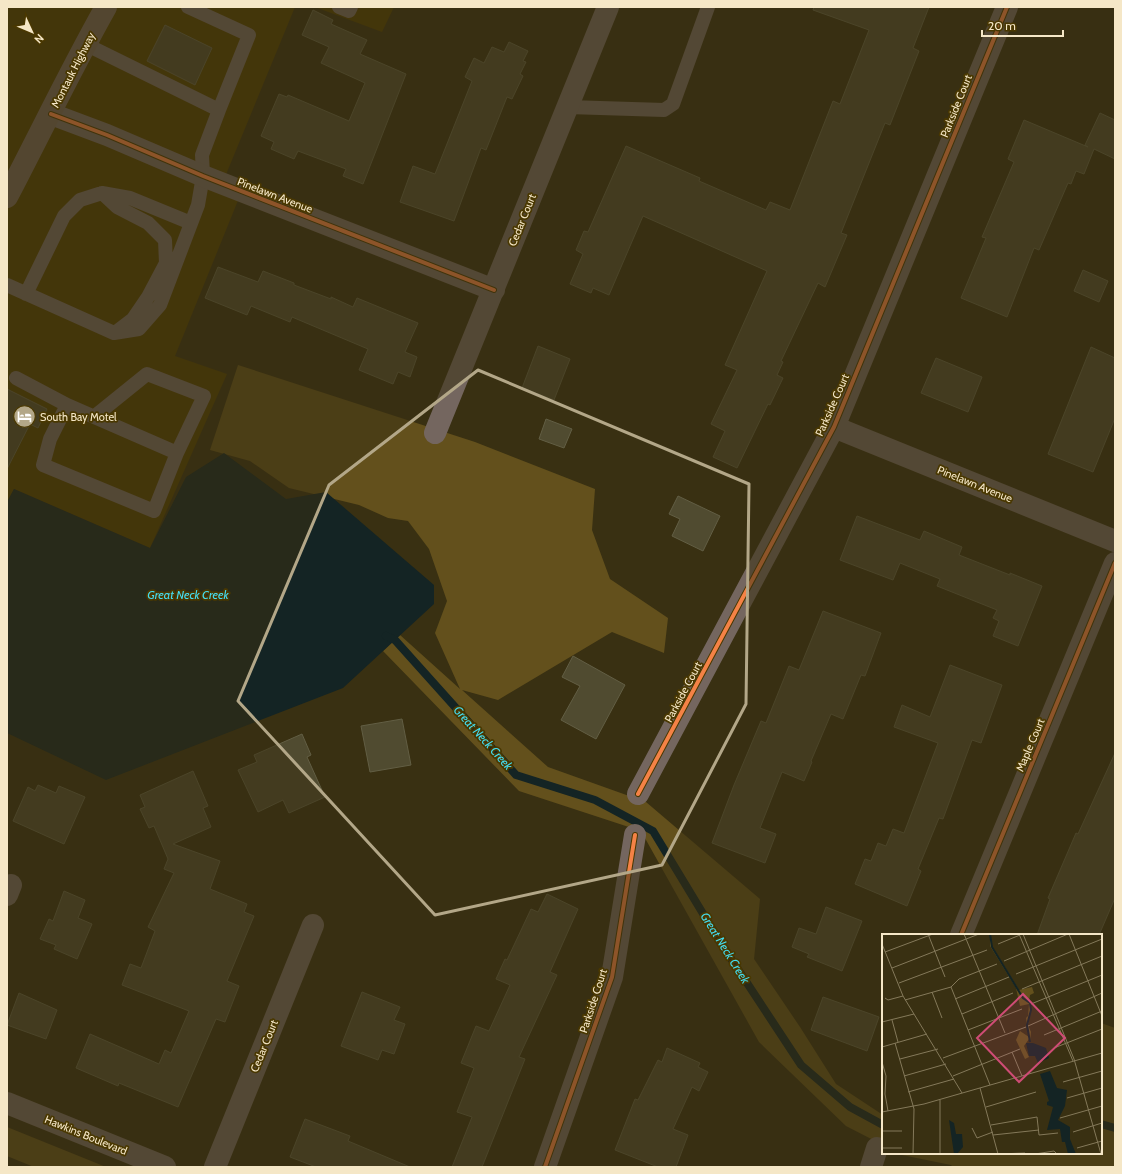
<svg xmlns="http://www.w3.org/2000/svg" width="1122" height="1174" font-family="Cabin,sans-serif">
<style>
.built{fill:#513e02}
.green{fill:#63501c}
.water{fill:#142424}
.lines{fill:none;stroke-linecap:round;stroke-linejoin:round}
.stream{stroke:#142424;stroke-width:8}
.building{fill:#504b30;stroke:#625e44}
.lane{stroke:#74665f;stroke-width:14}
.street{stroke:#74665f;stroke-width:22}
.primary{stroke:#746355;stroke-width:22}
.cycleway-casing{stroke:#4a3801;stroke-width:6}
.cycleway{stroke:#f48246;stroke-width:4}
.marked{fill:none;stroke:#b3a788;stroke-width:3;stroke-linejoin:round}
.labels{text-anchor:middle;stroke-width:3.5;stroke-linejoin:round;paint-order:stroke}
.street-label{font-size:11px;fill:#f5e7c7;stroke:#4a3801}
.poi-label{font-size:11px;fill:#f5e7c7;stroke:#4a3801;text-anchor:start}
.water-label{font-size:12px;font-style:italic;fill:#44ddf1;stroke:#4a3801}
.inset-river{fill:none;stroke:#142424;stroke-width:2}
.inset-road{fill:none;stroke:#84795a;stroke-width:1}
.view{fill:#cf4c76;fill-opacity:0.15;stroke:#cf4c76;stroke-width:2}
.inset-edge{fill:none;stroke:#f5e7c7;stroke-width:2}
</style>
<rect width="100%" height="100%" fill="#393012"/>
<path class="built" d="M 7,7 L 295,7 L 220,189 L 239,198 L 175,356 L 227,374 L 150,548 L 14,489 L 7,502 Z
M 315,7 L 394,7 L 382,32 Z"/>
<path class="green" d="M 238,365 L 475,442 L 595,489 L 592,530 L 610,579 L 668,618 L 664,653 L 612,632 L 498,700 L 462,690 L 548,767 L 646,802 L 760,899 L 754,959 L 800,1027 L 836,1084 L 883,1115 L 883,1145 L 846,1126 L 759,1042 L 641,831 L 519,791 L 383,651 L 400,635 L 460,689 L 435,633 L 447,601 L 429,549 L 408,521 L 388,518 L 359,505 L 289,488 L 250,461 L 210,450 Z
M 1101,1023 L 1115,1028 L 1115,1167 L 953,1167 L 951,1165 L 902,1155 L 897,1153 L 1101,1153 Z
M 7,1127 L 106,1167 L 34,1167 L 7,1156 Z"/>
<path class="water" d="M 224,453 L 286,499 L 326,492 L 434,585 L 434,604 L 343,688 L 106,780 L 7,733 L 7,502 L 14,489 L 150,548 L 186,477 Z"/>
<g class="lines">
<path class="stream" d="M 386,636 L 395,640 L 516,775 L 595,800 L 653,831 L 722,945 L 801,1065 L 850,1107 L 883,1125
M 1101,1124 L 1115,1128"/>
</g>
<path class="building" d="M 814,7 L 929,7 L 913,48 L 919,51 L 890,125 L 885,123 L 841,233 L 847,235 L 825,287 L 818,283 L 781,361 L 783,362 L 777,375 L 783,378 L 770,405 L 768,404 L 737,468 L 713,457 L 725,431 L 711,424 L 737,370 L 725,365 L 767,271 L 643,216 L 609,295 L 593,288 L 591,293 L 570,284 L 583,254 L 576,250 L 584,231 L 588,232 L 626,146 L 700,178 L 699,181 L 766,210 L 770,202 L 790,210 L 833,101 L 840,104 L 869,30 L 813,10 Z
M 313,10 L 333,20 L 331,24 L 367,40 L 360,54 L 406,74 L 363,184 L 343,176 L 346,169 L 298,151 L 294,159 L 271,149 L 274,142 L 261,136 L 279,94 L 287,97 L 288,95 L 349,121 L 365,83 L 321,63 L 329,47 L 302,35 Z
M 165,25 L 212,48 L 195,85 L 147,61 Z
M 509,42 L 528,51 L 523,61 L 526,62 L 520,74 L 523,76 L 512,99 L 507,97 L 486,150 L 481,148 L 454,221 L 400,202 L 413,166 L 435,174 L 472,81 L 465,77 L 474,58 L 484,63 L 492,47 L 504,52 Z
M 1100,113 L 1115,120 L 1115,159 L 1094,149 L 1084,174 L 1076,171 L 1071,184 L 1068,183 L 1039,250 L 1034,248 L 1007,317 L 961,298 L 986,238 L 982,237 L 1014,162 L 1008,159 L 1024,120 L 1088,147 L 1085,145 Z
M 218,267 L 258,282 L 263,271 L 294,283 L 294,285 L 331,299 L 331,297 L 353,307 L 357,298 L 418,323 L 405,352 L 417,357 L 410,377 L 398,372 L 393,384 L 359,370 L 368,349 L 292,317 L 290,322 L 251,306 L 247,315 L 205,298 Z
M 1083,270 L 1108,281 L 1099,302 L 1074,291 Z
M 538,346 L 570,359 L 554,400 L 522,388 Z
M 1091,347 L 1115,358 L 1115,418 L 1093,472 L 1048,454 Z
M 936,358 L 982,377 L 968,412 L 921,393 Z
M 7,389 L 47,409 L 38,428 L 30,424 L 7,469 Z
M 546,419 L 572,429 L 564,448 L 539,439 Z
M 678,496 L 720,516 L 703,551 L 672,536 L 680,519 L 669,514 Z
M 857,516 L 920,540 L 924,531 L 962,547 L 959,555 L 1010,575 L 1010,573 L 1042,586 L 1018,646 L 993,636 L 999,621 L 993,618 L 997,610 L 937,586 L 940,579 L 900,563 L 893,580 L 840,560 Z
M 823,611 L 881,633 L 865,676 L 861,675 L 843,719 L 831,714 L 811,761 L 812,762 L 804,781 L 782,772 L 760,828 L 776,834 L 765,863 L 712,843 L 734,785 L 761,721 L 766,723 L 789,666 L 799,670 Z
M 573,656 L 625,685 L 596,739 L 561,720 L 580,686 L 562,677 Z
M 950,665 L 1002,685 L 981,743 L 972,740 L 943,819 L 939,818 L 918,869 L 921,871 L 907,906 L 855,884 L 865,859 L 871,861 L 878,843 L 886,846 L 893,829 L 904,833 L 938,743 L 894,727 L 902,705 L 930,717 Z
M 402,719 L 411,765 L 370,772 L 361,726 Z
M 302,734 L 311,755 L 307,757 L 325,797 L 289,813 L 283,800 L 258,812 L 238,770 L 257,762 L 254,755 Z
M 1115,753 L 1115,898 L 1099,935 L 1037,935 L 1050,899 L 1048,898 L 1076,833 L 1078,834 Z
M 193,771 L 208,806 L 203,808 L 211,827 L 173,844 L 220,861 L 210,889 L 247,904 L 244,912 L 254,916 L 227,981 L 239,986 L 225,1022 L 216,1019 L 178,1107 L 119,1083 L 118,1086 L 76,1068 L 90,1034 L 159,1064 L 165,1050 L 171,1053 L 189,1011 L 122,985 L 130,964 L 141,968 L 155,931 L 148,927 L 174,873 L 164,869 L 168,859 L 154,826 L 149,828 L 140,809 L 145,807 L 140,795 Z
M 38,785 L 56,793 L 59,786 L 85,797 L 64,844 L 13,821 L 28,787 L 35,791 Z
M 64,891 L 85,900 L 78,918 L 92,924 L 77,959 L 54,949 L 56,945 L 40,939 L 49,919 L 53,921 Z
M 547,894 L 578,909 L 550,972 L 557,975 L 519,1057 L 525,1059 L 482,1167 L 452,1167 L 472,1117 L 457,1112 L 474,1068 L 461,1063 L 476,1026 L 489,1031 L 510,985 L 496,979 L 505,959 L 507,960 L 531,909 L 538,912 Z
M 826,907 L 862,921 L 842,971 L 807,957 L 809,954 L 792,947 L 799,928 L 816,934 Z
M 362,992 L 400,1007 L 394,1020 L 405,1024 L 394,1054 L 382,1050 L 378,1060 L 341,1046 Z
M 19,993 L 57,1010 L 46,1039 L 7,1025 Z
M 823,997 L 879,1017 L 867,1051 L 811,1030 Z
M 667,1048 L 700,1063 L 698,1067 L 708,1072 L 699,1091 L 692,1087 L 673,1129 L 688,1135 L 676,1167 L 658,1167 L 615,1150 L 635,1099 L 638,1100 L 658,1060 L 662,1062 Z
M 305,1119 L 350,1136 L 348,1141 L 410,1167 L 316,1167 L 290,1157 Z"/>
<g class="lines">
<path class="lane" d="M 188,7 L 249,35 L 219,110
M 339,7 L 349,11 L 351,7
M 568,107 L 664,110 L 673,104 L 708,7
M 102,193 L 117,207 L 148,223 L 165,240 L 166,263 L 148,297 L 133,319 L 116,332
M 7,285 L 114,333 L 139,329 L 160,305 L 198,205 L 203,176 L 202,155 L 219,110 L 85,44
M 26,294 L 64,216 L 80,200 L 102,193 L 130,198 L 191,223
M 16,378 L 67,405 L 177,453 L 204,396 L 147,374 L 95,416
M 67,405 L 50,439 L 43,465 L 154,511 L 177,453"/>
<path class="street" d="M 51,114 L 107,135 L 203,176 L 494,290
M 834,427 L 1115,541
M 435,433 L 608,7
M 638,794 L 834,427 L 1007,7
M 7,895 L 11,885
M 961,935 L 1115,563
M 7,1103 L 165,1167
M 215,1167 L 313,925
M 545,1167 L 612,977 L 635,835
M 871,1167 L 877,1148"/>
<path class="primary" d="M 7,197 C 40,134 71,69 106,7"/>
<defs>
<path id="cycleway" d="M 51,114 L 107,135 L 203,176 L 494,290
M 638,794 L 834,427 L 1007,7
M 961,935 L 1115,563
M 545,1167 L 612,977 L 635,835"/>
</defs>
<use href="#cycleway" class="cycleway-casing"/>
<use href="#cycleway" class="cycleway"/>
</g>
<path d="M0 0H1122V1174H0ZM 478,370 L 749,484 L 746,704 L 662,865 L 435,915 L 238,701 L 329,485 Z" fill="#393012" fill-opacity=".55" fill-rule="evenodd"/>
<path class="marked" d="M 478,370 L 749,484 L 746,704 L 662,865 L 435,915 L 238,701 L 329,485 Z"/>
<defs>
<symbol id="hotel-disc" viewBox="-11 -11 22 22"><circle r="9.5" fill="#b3a788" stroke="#4a3801"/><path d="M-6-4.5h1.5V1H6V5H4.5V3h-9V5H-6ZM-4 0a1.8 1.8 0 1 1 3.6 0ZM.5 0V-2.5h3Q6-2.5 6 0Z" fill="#fff"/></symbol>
</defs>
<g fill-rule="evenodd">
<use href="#hotel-disc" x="12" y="404" width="25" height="25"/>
</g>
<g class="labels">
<g class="street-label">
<text transform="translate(73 70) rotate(-63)" y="4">Montauk Highway</text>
<text transform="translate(956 106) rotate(-68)" y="4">Parkside Court</text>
<text transform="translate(275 195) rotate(21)" y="4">Pinelawn Avenue</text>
<text transform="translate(522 220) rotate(-68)" y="4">Cedar Court</text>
<text transform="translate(832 405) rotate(-66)" y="4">Parkside Court</text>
<text transform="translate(975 484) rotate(22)" y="4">Pinelawn Avenue</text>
<text transform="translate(683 692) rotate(-62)" y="4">Parkside Court</text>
<text transform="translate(1030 745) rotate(-67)" y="4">Maple Court</text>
<text transform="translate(593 1001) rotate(-72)" y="4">Parkside Court</text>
<text transform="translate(264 1046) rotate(-68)" y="4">Cedar Court</text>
<text transform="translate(86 1135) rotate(22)" y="4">Hawkins Boulevard</text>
</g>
<g class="poi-label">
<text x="40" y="421">South Bay Motel</text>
</g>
<g class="water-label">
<text x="188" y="599">Great Neck Creek</text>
<text transform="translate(483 738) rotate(48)" y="4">Great Neck Creek</text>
<text transform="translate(725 948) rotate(58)" y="4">Great Neck Creek</text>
</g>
</g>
<g transform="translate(882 934)">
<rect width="220" height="220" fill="#393012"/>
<path d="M 108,0 L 110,12 L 137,56 L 150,53 L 152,59 L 148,61 L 147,67 L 149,72 L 146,91 L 149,98 L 148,108 L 147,105 L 142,112 L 147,123 L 143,125 L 134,106 L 138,97 L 147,103 L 144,84 L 146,82 L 147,70 L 138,72 L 134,54 L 108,12 Z" fill="#63501c"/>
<path d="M 144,109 L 151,109 L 164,114 L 167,124 L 156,129 L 153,122 L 147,122 ZM 168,137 L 175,154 L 185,156 L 183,172 L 176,186 L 188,193 L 188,205 L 194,220 L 186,220 L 183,208 L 180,208 L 178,195 L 165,196 L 171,173 L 165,171 L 165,168 L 169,166 L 167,167 L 158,140 ZM 67,186 L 72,189 L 74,200 L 80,200 L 81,213 L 75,220 L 72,220 Z" fill="#142424"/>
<path class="inset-river" d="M 108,0 L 110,13 L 141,64 L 148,69 L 149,76 L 145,91 L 148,108"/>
<path class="inset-road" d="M 46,0 L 63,43M 82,0 L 123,99M 137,0 L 191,127M 141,0 L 192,125 L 219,220M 187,0 L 220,82M 0,10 L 21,62 L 80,159M 116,10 L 138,1M 3,18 L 51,0M 122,27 L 186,0M 10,34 L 97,0M 134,40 L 220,5M 17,49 L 105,16M 69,53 L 108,151M 140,55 L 220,22M 50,58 L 60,84M 3,64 L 6,66 L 21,62M 73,65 L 127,43M 23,66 L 69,53 L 77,45 L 115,30M 149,70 L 220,41M 80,80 L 131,59M 10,86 L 16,108M 0,88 L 32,80M 146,92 L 220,59M 86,96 L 140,75M 162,101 L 220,77M 13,109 L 32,175 L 31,220M 0,113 L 45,100M 172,114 L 220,95M 130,118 L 140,142M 61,124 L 144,93M 18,125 L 56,115M 0,128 L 4,142 L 3,160 L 6,177M 22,142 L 64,130M 71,142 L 138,115M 181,148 L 220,137M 98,154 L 116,220M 26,158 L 72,145M 185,164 L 220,154M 104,173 L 154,158M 0,178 L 42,170 L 220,119M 178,184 L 220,172M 109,191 L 155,183 L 157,201 L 176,199M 90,194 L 95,204 L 111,198M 0,197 L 20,197M 191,198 L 220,189M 111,201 L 157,196M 0,214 L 20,214M 195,214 L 220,207M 58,220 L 58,166M 116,220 L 143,219M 153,220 L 172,217 L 175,220"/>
<path class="view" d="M 141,60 L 183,104 L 137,148 L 95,104 Z"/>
<rect width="220" height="220" class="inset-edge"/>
</g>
<rect width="1122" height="1174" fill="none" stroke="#f5e7c7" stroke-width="16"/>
<g transform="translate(32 32) rotate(134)" stroke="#4a3801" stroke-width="3" paint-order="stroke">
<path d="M0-3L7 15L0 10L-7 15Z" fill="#f5e7c7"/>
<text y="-6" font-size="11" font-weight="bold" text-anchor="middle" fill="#f5e7c7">N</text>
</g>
<path d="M982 30v6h81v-6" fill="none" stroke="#f5e7c7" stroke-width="2"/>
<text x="988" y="30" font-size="12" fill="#f5e7c7" stroke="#4a3801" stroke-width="3" paint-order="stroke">20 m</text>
</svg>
